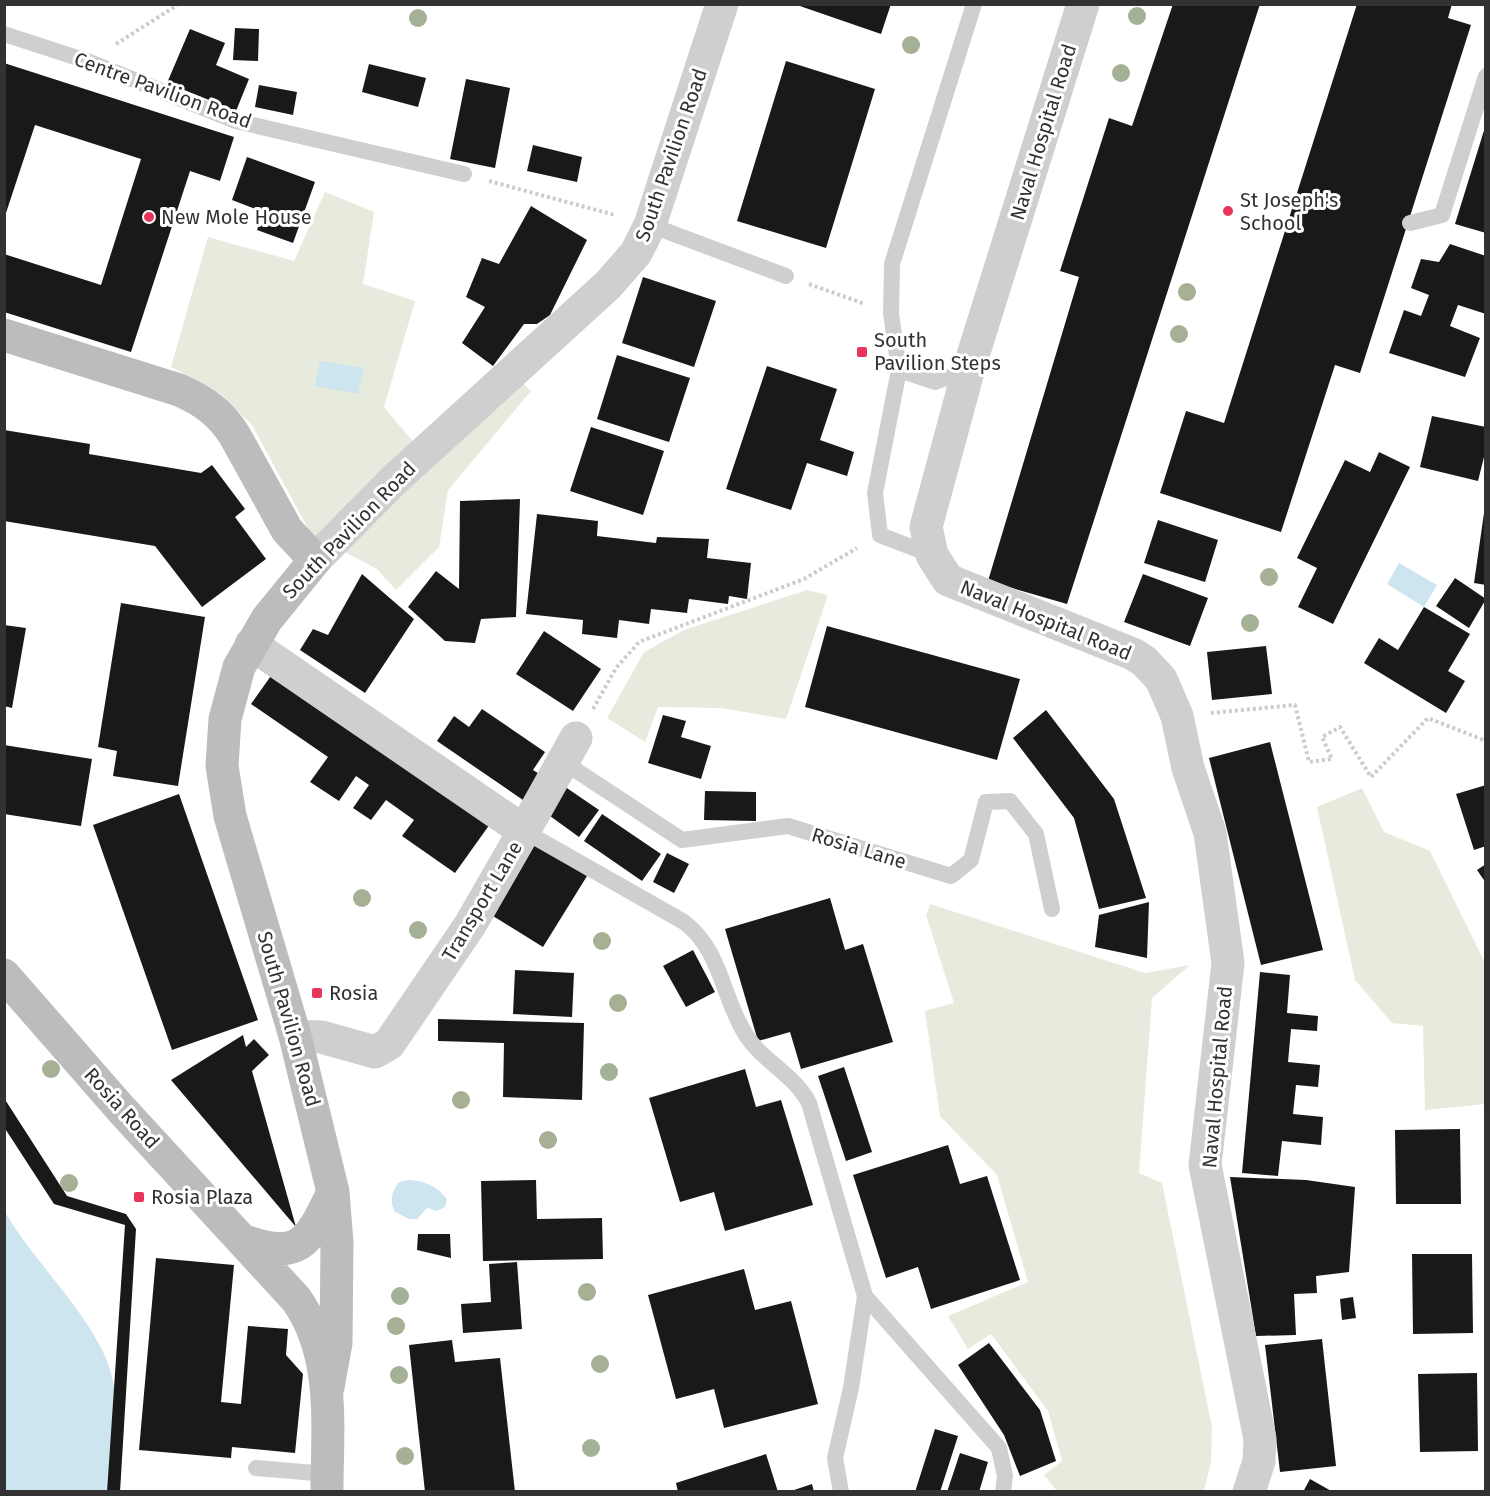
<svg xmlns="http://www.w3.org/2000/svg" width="1490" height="1496" font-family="'Fira Sans',sans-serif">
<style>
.green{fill:#e7ebdd}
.water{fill:#cde5ee}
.building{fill:#191919}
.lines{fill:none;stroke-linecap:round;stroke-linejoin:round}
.path{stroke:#ccc;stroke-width:4;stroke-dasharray:3 3;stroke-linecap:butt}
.lane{stroke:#cfcfcf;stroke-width:16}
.street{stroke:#cfcfcf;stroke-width:33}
.secondary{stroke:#bcbcbc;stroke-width:33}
.tree{fill:#a5b094}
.poi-dot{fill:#e83459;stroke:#fff;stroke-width:2}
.labels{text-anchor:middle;stroke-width:6;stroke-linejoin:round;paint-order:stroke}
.street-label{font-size:20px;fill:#323232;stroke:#fff}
.poi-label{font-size:20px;fill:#323232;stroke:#fff;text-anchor:start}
</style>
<rect width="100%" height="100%" fill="#fff"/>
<path class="green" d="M 325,192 L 374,212 L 363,284 L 415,301 L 384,407 L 431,463 L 518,379 L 531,391 L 448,490 L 439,547 L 396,590 L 377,569 L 311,534 L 252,425 L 222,395 L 171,367 L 208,237 L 294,261 Z
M 807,590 L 828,595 L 786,719 L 721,708 L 658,707 L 645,742 L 607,718 L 644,652 L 684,630 Z
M 1362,788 L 1384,832 L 1430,851 L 1485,963 L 1485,1104 L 1425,1110 L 1423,1026 L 1392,1023 L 1355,980 L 1317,807 Z
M 930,904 L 1145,973 L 1190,965 L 1152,998 L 1139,1173 L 1162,1183 L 1212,1427 L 1211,1462 L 1204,1491 L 1057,1491 L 1044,1475 L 1062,1461 L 1048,1411 L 991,1334 L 968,1349 L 948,1316 L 1028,1282 L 997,1175 L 940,1116 L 925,1011 L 954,1003 L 926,915 Z"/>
<path class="water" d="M 320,361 L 364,368 L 358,394 L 315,386 Z
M 1399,563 L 1437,585 L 1424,607 L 1387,584 Z
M 409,1180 C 425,1181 437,1186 447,1199 L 445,1207 L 437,1211 L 427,1208 L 417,1219 L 409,1219 L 395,1212 C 389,1202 392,1191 399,1182 Z
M 4,1210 C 34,1265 107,1328 114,1387 C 117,1416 110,1461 108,1491 L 5,1491 Z"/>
<path class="building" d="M 794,4 L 891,4 L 881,34 Z
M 1173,4 L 1260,4 L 1067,604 L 988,581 L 1079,277 L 1060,271 L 1109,118 L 1132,126 Z
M 1357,4 L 1452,4 L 1448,18 L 1471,25 L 1360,373 L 1335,365 L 1281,532 L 1160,493 L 1186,411 L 1224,423 Z
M 235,28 L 259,29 L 258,61 L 233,60 Z
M 190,29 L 225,43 L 216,65 L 249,79 L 236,111 L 167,83 Z
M 786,61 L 875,89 L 826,248 L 737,221 Z
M 4,63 L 234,137 L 220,181 L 190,171 L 131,352 L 4,312 L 4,254 L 101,285 L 141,159 L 35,125 L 4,219 Z
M 369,64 L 426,78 L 418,107 L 362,92 Z
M 466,79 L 510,88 L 495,168 L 450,159 Z
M 259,85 L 297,92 L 293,115 L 255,107 Z
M 1486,124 L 1486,233 L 1455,224 Z
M 533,145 L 582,157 L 577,182 L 527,171 Z
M 247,157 L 315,182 L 293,243 L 257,230 L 263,212 L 232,200 Z
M 531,206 L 587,240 L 550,315 L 537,324 L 524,324 L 493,366 L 462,343 L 485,307 L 466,297 L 482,258 L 499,264 Z
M 1450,244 L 1486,256 L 1486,314 L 1458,305 L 1450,326 L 1480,338 L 1465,377 L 1389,353 L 1404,310 L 1421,316 L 1429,295 L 1411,288 L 1421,259 L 1439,262 Z
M 643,277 L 716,301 L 694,367 L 622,343 Z
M 617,355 L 690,378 L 669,442 L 597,419 Z
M 767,366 L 837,389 L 820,440 L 854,452 L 847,476 L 807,463 L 791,510 L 726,489 Z
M 1432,416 L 1486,427 L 1486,449 L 1478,481 L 1420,467 Z
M 591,427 L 664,451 L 643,515 L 570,491 Z
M 4,430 L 90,444 L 89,454 L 201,473 L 212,465 L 245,509 L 235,517 L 266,559 L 202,607 L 155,546 L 4,521 Z
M 1379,452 L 1410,467 L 1333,624 L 1298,607 L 1317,568 L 1297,558 L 1345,460 L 1370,472 Z
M 520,499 L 516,617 L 481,619 L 475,643 L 445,641 L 408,607 L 436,571 L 459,589 L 460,501 Z
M 1484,513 L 1486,513 L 1486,585 L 1474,583 Z
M 537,514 L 598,521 L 597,536 L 656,543 L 657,537 L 709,539 L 707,558 L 751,563 L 747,599 L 729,596 L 728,604 L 689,599 L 687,613 L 651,609 L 649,624 L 619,620 L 617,638 L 582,634 L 583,620 L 526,614 Z
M 1158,520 L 1218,540 L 1205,582 L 1144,563 Z
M 362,574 L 414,619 L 365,693 L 300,650 L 313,629 L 328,635 Z
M 1143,574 L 1208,598 L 1190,646 L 1124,622 Z
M 1455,578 L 1486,599 L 1469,628 L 1436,606 Z
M 121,603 L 205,617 L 178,786 L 113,776 L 117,751 L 98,747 Z
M 1424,607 L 1470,634 L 1448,671 L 1465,681 L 1446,713 L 1364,663 L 1379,638 L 1398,650 Z
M 4,625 L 26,628 L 12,708 L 4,706 Z
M 827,626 L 1020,679 L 997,760 L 805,707 Z
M 544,631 L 601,669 L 573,711 L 516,674 Z
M 1266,646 L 1272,694 L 1212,700 L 1207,652 Z
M 273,673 L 490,824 L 455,873 L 402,836 L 414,820 L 386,800 L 371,820 L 353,808 L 369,785 L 356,776 L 339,801 L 310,782 L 328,757 L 251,704 Z
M 482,709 L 545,752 L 533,770 L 541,775 L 523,800 L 437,741 L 454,716 L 469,727 Z
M 1046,710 L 1114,799 L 1146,898 L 1099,909 L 1074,818 L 1013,738 Z
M 663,715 L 686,721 L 681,737 L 711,746 L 701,779 L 648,763 Z
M 1270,742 L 1323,950 L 1261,965 L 1209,758 Z
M 4,745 L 92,759 L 81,826 L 4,814 Z
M 558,782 L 599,810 L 579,837 L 539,808 Z
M 1486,785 L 1486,846 L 1474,850 L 1456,794 Z
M 705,791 L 756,792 L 756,821 L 704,820 Z
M 179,794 L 258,1020 L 172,1050 L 93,825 Z
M 602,814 L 661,854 L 642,881 L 584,841 Z
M 532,842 L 587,876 L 543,947 L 488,913 Z
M 667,853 L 689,864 L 674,893 L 653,882 Z
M 1486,864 L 1486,883 L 1477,870 Z
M 830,898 L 845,950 L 863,944 L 893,1042 L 801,1069 L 790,1032 L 758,1041 L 725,929 Z
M 1149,902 L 1147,958 L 1095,947 L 1099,915 Z
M 693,950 L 715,992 L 686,1007 L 663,966 Z
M 515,970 L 574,973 L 572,1017 L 513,1014 Z
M 1260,972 L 1290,975 L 1287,1013 L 1318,1016 L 1317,1031 L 1291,1029 L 1288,1062 L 1320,1065 L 1318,1087 L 1296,1085 L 1293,1114 L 1323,1117 L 1321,1145 L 1282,1141 L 1278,1176 L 1242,1173 Z
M 438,1019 L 584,1023 L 582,1100 L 503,1097 L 504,1043 L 438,1041 Z
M 243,1035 L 246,1047 L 254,1039 L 269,1055 L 252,1071 L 296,1227 L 171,1080 Z
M 844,1067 L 872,1152 L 846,1161 L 818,1076 Z
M 745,1069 L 756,1107 L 781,1100 L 813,1205 L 725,1231 L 714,1192 L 680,1202 L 649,1098 Z
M 4,1098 L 67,1196 L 126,1214 L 136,1229 L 120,1492 L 107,1492 L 125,1225 L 54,1204 L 4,1127 Z
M 1460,1129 L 1461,1204 L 1396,1204 L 1395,1130 Z
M 948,1145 L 960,1184 L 987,1176 L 1020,1280 L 931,1309 L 918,1267 L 886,1278 L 853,1175 Z
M 1230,1177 L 1306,1180 L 1355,1187 L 1349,1272 L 1316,1276 L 1317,1293 L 1294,1294 L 1296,1335 L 1256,1336 Z
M 536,1180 L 537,1219 L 602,1218 L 603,1259 L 483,1261 L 481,1181 Z
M 418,1234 L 450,1234 L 451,1258 L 417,1250 Z
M 1412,1254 L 1472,1254 L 1473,1333 L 1413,1334 Z
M 156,1258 L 234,1265 L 221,1402 L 241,1404 L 248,1326 L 288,1329 L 286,1355 L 303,1374 L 295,1453 L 232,1447 L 231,1458 L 139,1450 Z
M 517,1262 L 522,1329 L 463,1333 L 461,1304 L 491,1302 L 489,1264 Z
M 744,1269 L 755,1310 L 791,1301 L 818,1404 L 724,1428 L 714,1389 L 676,1399 L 648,1295 Z
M 1353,1297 L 1356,1318 L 1342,1320 L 1340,1299 Z
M 1322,1339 L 1336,1466 L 1280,1472 L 1265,1345 Z
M 452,1340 L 455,1362 L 500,1358 L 515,1492 L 425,1492 L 409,1345 Z
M 989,1343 L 1040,1410 L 1056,1461 L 1020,1476 L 1004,1435 L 958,1365 Z
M 1477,1373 L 1478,1451 L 1420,1452 L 1418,1374 Z
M 935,1429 L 958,1436 L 940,1492 L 915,1492 Z
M 960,1453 L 988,1462 L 979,1492 L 947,1492 Z
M 766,1454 L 778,1492 L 678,1492 L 676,1483 Z
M 1310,1479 L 1333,1492 L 1303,1492 Z
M 812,1484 L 814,1492 L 791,1492 L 791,1491 Z"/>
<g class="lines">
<path class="path" d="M 116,44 L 179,4
M 489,181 L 615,215
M 809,284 L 865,304
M 593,709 L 616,668 L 639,642 L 804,579 L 857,548
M 1211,713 L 1295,705 L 1309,762 L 1332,759 L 1322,737 L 1340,727 L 1371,777 L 1428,718 L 1486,741"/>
<path class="lane" d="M 4,34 L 87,61 L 236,121 L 464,174
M 1410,223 L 1442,215 L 1486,76
M 650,225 L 786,276
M 969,369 L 935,382 L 899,370 L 891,313 L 892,264 L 974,4
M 899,370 L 875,493 L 880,535 L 932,555
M 562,761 L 682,840 L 788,826 L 951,876 L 971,860 L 986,802 L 1010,801 L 1036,834 L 1052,909
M 524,831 L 684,922 C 722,951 722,998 746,1035 C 762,1061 794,1074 809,1103 L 865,1296 L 999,1448 L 1005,1476 L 1003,1492
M 256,1468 L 327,1474
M 841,1492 L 835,1458 L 851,1388 L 865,1296"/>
<path class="street" d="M 1083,4 L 969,368 L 926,527 L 932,555 L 948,580 L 1133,654 L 1144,661 L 1161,679 L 1177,716 L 1188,768 L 1210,833 L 1228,963 L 1205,1165 L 1260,1439 L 1259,1461 L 1249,1492
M 315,560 L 393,481 L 608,285 L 636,253 L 650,225 L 722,4
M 251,644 L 524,831 L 470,925 L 389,1044 L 375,1052 L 321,1037 L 295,1036
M 524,831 L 576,738"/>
<path class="secondary" d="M 4,335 L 179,390 C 204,401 221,413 235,436 L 287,530 L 315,560 L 267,619 L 239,667 L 225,719 L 222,766 L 230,816 L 295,1036 L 333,1192 L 337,1243 L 336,1343 L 328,1387
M 4,975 L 121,1109 L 296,1299 C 336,1355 327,1426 327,1492
M 242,1240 C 300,1262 309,1242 333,1192"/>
</g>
<g class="tree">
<circle cx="1137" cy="16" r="9"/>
<circle cx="418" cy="18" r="9"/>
<circle cx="911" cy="45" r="9"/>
<circle cx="1121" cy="73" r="9"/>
<circle cx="1187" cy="292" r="9"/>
<circle cx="1179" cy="334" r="9"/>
<circle cx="1269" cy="577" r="9"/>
<circle cx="1250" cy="623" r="9"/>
<circle cx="362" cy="898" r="9"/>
<circle cx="418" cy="930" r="9"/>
<circle cx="602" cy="941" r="9"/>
<circle cx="618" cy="1003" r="9"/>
<circle cx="51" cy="1069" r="9"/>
<circle cx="609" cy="1072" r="9"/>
<circle cx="461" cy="1100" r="9"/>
<circle cx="548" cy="1140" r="9"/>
<circle cx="69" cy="1183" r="9"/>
<circle cx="587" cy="1292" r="9"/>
<circle cx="400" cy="1296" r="9"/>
<circle cx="396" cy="1326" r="9"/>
<circle cx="600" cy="1364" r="9"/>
<circle cx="399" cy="1375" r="9"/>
<circle cx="591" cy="1448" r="9"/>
<circle cx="405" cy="1456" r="9"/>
</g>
<g class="poi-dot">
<circle cx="1228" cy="211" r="6"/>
<circle cx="149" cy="217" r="6"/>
<rect x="856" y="346" width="12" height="12" rx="3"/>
<rect x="311" y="987" width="12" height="12" rx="3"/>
<rect x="133" y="1191" width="12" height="12" rx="3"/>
</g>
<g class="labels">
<g class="street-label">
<text transform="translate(163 90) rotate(20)" y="7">Centre Pavilion Road</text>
<text transform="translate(1043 132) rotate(-73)" y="7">Naval Hospital Road</text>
<text transform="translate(671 155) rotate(-71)" y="7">South Pavilion Road</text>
<text transform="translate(349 530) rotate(-46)" y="7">South Pavilion Road</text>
<text transform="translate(1046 620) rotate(22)" y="7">Naval Hospital Road</text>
<text transform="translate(859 848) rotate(17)" y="7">Rosia Lane</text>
<text transform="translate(482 901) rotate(-59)" y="7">Transport Lane</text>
<text transform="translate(289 1019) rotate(74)" y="7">South Pavilion Road</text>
<text transform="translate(1217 1077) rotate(-85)" y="7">Naval Hospital Road</text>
<text transform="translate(122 1108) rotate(48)" y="7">Rosia Road</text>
</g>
<g class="poi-label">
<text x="1240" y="207">St Joseph's<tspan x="1240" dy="23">School</tspan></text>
<text x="161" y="224">New Mole House</text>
<text x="874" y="347">South<tspan x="874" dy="23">Pavilion Steps</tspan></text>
<text x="329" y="1000">Rosia</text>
<text x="151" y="1204">Rosia Plaza</text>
</g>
</g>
<rect width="1490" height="1496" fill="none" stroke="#323232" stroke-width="12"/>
</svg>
